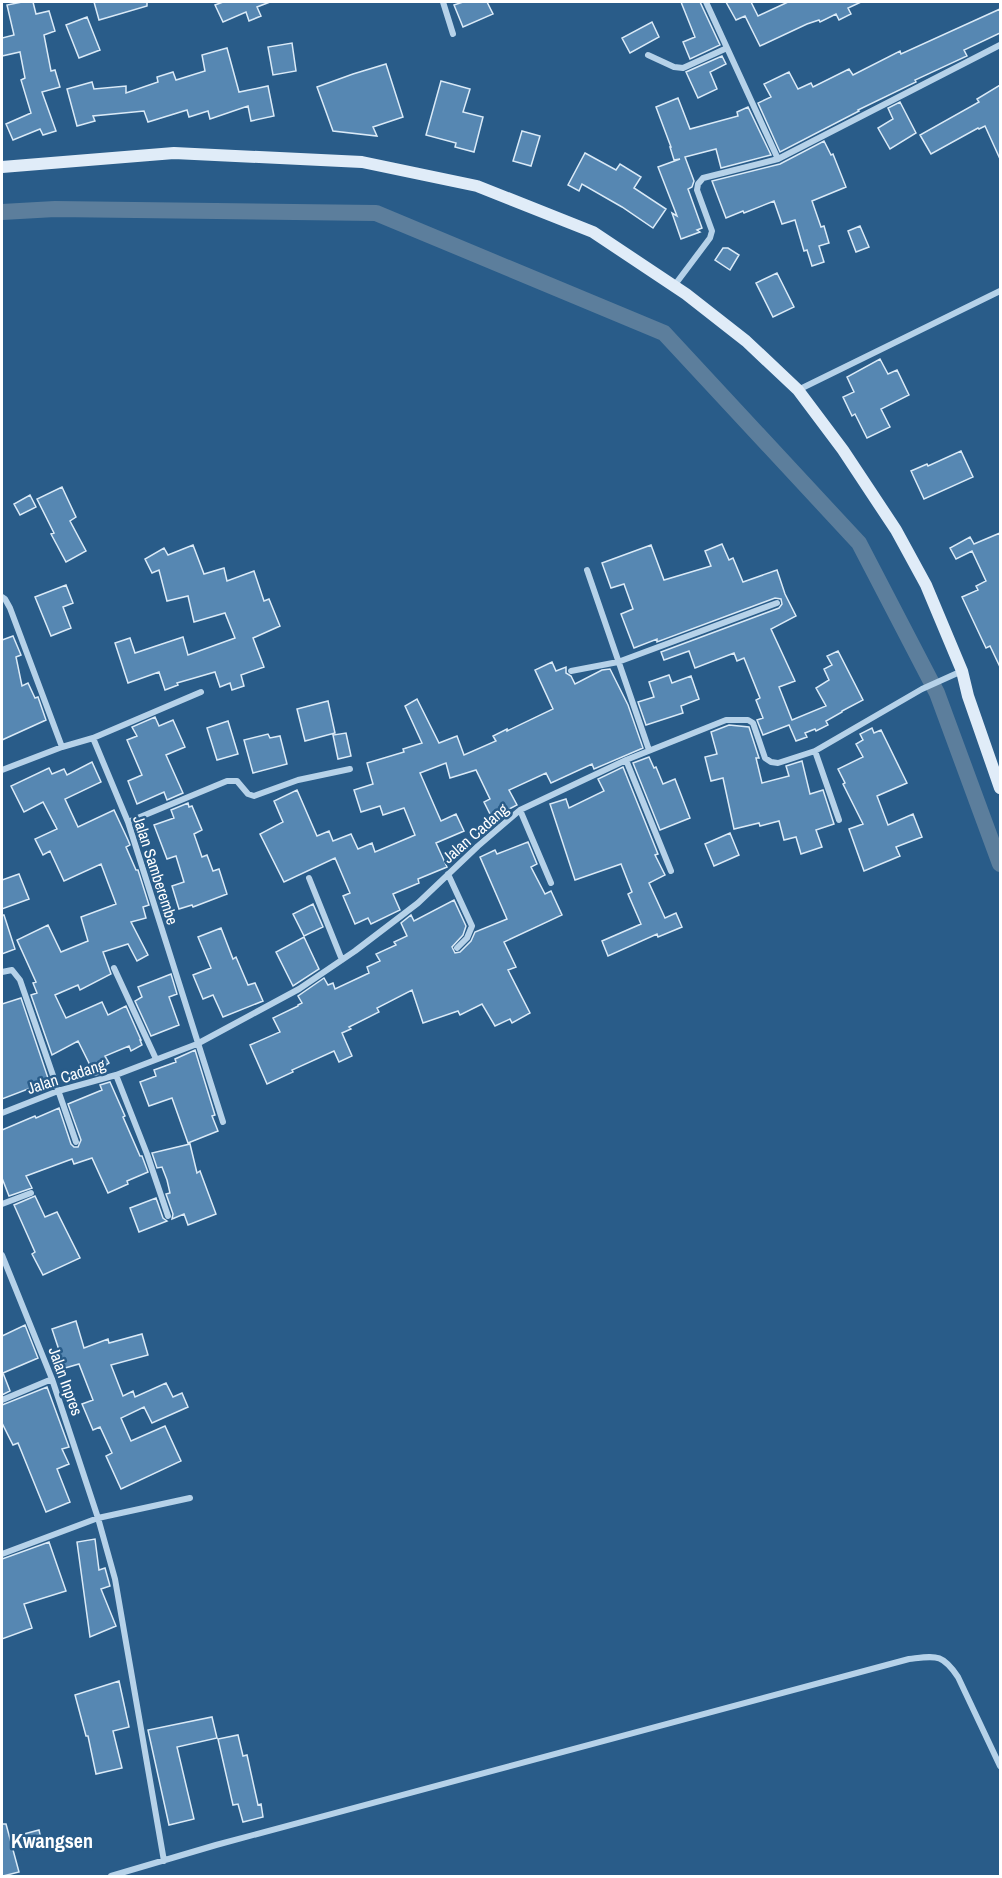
<svg xmlns="http://www.w3.org/2000/svg" width="1002" height="1878" font-family="'Archivo Narrow',sans-serif">
<style>
.lines{fill:none;stroke-linecap:round;stroke-linejoin:round}
.canal{stroke:#5c7e9c;stroke-width:16}
.building{fill:#5687b2;stroke:#daeaf7;stroke-width:1.5}
.street{stroke:#b6d2e9;stroke-width:6}
.secondary{stroke:#e0ecf8;stroke-width:12}
.labels{text-anchor:middle;stroke-width:5;stroke-linejoin:round;paint-order:stroke}
.street-label{font-size:16px;fill:#fff;stroke:#295c89}
.quarter-label{font-size:20px;font-weight:bold;fill:#fff;stroke:#295c89}
</style>
<rect width="100%" height="100%" fill="#295c89"/>
<g class="lines">
<path class="canal" d="M 2,212 L 55,209 L 376,213 L 664,333 L 859,543 L 937,693 L 1000,864"/>
</g>
<path class="building" d="M 22,2 L 33,2 L 36,14 L 49,11 L 55,31 L 44,35 L 51,71 L 55,70 L 60,87 L 42,92 L 56,131 L 43,135 L 40,129 L 13,140 L 6,124 L 31,113 L 21,80 L 25,78 L 20,52 L 2,56 L 2,38 L 14,35 L 7,5 Z
M 94,2 L 147,2 L 147,6 L 99,20 Z
M 223,2 L 270,2 L 257,7 L 261,16 L 249,21 L 246,12 L 223,22 L 215,5 Z
M 463,2 L 487,2 L 493,14 L 463,27 L 454,5 Z
M 681,2 L 700,2 L 720,45 L 690,59 L 683,42 L 695,37 Z
M 726,2 L 751,2 L 758,16 L 788,2 L 861,2 L 848,8 L 851,14 L 839,20 L 836,14 L 820,22 L 819,20 L 807,24 L 760,46 L 745,16 L 736,20 Z
M 1000,9 L 1000,33 L 964,50 L 967,56 L 915,80 L 916,82 L 858,110 L 859,111 L 780,152 L 758,103 L 771,97 L 764,84 L 789,72 L 798,89 L 811,83 L 813,87 L 849,69 L 853,75 L 900,51 L 901,54 Z
M 87,17 L 100,50 L 79,58 L 66,25 Z
M 652,22 L 659,37 L 630,53 L 622,38 Z
M 292,43 L 296,71 L 273,75 L 268,47 Z
M 227,48 L 239,92 L 268,86 L 274,116 L 251,121 L 248,106 L 210,119 L 208,111 L 189,117 L 187,110 L 148,122 L 144,111 L 93,116 L 95,121 L 77,126 L 67,89 L 92,82 L 94,89 L 126,86 L 126,93 L 158,82 L 157,77 L 173,72 L 176,80 L 205,71 L 202,55 Z
M 722,56 L 726,64 L 710,72 L 717,89 L 698,98 L 686,72 Z
M 386,64 L 403,117 L 373,127 L 377,136 L 333,131 L 317,87 L 353,74 Z
M 441,81 L 470,89 L 463,112 L 483,117 L 474,152 L 455,147 L 456,143 L 426,135 Z
M 1000,85 L 1000,159 L 985,126 L 979,129 L 978,128 L 931,154 L 920,135 L 979,102 L 977,99 Z
M 678,98 L 690,129 L 738,116 L 737,112 L 748,107 L 771,155 L 721,168 L 716,149 L 685,157 L 694,181 L 692,187 L 688,189 L 702,228 L 697,230 L 700,232 L 681,239 L 672,213 L 677,216 L 658,167 L 680,159 L 674,160 L 670,147 L 671,147 L 656,107 Z
M 900,102 L 916,133 L 890,149 L 878,128 L 893,119 L 888,108 Z
M 522,131 L 540,136 L 531,166 L 513,161 Z
M 824,141 L 831,155 L 833,154 L 846,187 L 812,201 L 821,227 L 824,226 L 829,243 L 819,246 L 824,262 L 812,266 L 807,250 L 804,251 L 795,220 L 782,224 L 774,201 L 744,213 L 743,211 L 726,218 L 712,181 L 780,164 Z
M 585,153 L 616,170 L 620,164 L 641,177 L 634,188 L 666,209 L 653,228 L 622,207 L 582,184 L 579,191 L 568,185 Z
M 860,226 L 869,247 L 856,252 L 848,231 Z
M 723,248 L 728,248 L 739,255 L 730,270 L 715,260 Z
M 777,273 L 794,307 L 773,317 L 756,283 Z
M 880,359 L 888,374 L 897,370 L 909,395 L 881,409 L 890,427 L 867,438 L 855,414 L 852,416 L 843,397 L 854,392 L 847,377 Z
M 961,451 L 973,477 L 924,499 L 911,471 L 927,464 L 928,466 Z
M 62,487 L 76,517 L 70,521 L 86,551 L 66,562 L 51,534 L 54,533 L 37,499 Z
M 30,495 L 36,507 L 20,515 L 14,504 Z
M 1000,533 L 1000,667 L 990,646 L 986,648 L 962,597 L 978,590 L 976,586 L 986,581 L 972,551 L 956,559 L 950,548 L 970,537 L 974,544 Z
M 722,544 L 729,560 L 733,558 L 743,582 L 777,570 L 785,594 L 796,616 L 771,629 L 795,681 L 779,687 L 792,720 L 826,706 L 816,688 L 829,680 L 824,669 L 832,665 L 827,656 L 838,651 L 863,700 L 842,711 L 842,712 L 826,721 L 828,725 L 816,731 L 815,729 L 805,733 L 807,737 L 796,741 L 789,725 L 763,735 L 757,720 L 763,718 L 756,700 L 760,698 L 744,658 L 737,661 L 734,653 L 695,668 L 689,651 L 664,660 L 661,652 L 779,608 L 782,604 L 781,599 L 775,598 L 657,642 L 657,639 L 634,648 L 621,614 L 633,609 L 624,584 L 611,588 L 602,563 L 651,545 L 664,580 L 711,566 L 705,551 Z
M 193,545 L 204,574 L 224,568 L 227,581 L 254,571 L 264,601 L 269,599 L 280,626 L 253,638 L 264,667 L 241,675 L 244,686 L 232,690 L 230,683 L 220,687 L 215,672 L 177,683 L 178,685 L 165,690 L 159,672 L 128,683 L 115,643 L 130,638 L 135,653 L 183,637 L 188,655 L 235,638 L 225,613 L 194,622 L 188,596 L 167,601 L 159,570 L 152,573 L 145,559 L 164,548 L 168,555 Z
M 66,585 L 73,603 L 63,607 L 71,628 L 51,636 L 35,597 Z
M 13,636 L 21,655 L 16,657 L 22,686 L 28,683 L 35,698 L 38,697 L 46,720 L 2,740 L 2,640 Z
M 552,662 L 556,671 L 566,667 L 566,673 L 571,676 L 575,684 L 602,670 L 610,669 L 628,705 L 643,748 L 594,769 L 592,764 L 551,783 L 546,773 L 509,790 L 517,805 L 492,818 L 484,802 L 490,799 L 476,770 L 450,778 L 446,763 L 420,773 L 441,821 L 456,814 L 464,831 L 436,843 L 447,867 L 418,879 L 419,883 L 393,894 L 400,910 L 371,924 L 368,918 L 355,924 L 343,896 L 350,893 L 335,858 L 284,882 L 260,834 L 283,822 L 274,801 L 297,790 L 317,836 L 329,831 L 333,841 L 351,834 L 358,849 L 372,843 L 375,852 L 415,835 L 404,808 L 383,815 L 380,806 L 361,812 L 354,790 L 373,784 L 367,763 L 404,752 L 403,749 L 422,743 L 405,706 L 417,699 L 439,743 L 457,736 L 464,755 L 496,741 L 493,736 L 507,729 L 507,731 L 553,709 L 535,670 Z
M 669,675 L 672,683 L 691,676 L 699,699 L 681,706 L 683,713 L 646,725 L 638,702 L 654,697 L 649,682 Z
M 328,701 L 335,733 L 305,741 L 297,709 Z
M 155,717 L 159,726 L 173,720 L 185,747 L 166,755 L 183,793 L 167,800 L 164,792 L 137,804 L 128,781 L 142,775 L 127,740 L 137,736 L 132,727 Z
M 228,721 L 238,754 L 217,760 L 207,728 Z
M 729,725 L 749,727 L 759,758 L 756,758 L 762,783 L 789,776 L 786,766 L 802,761 L 810,794 L 823,790 L 834,824 L 816,830 L 822,847 L 801,854 L 796,837 L 784,840 L 779,821 L 760,826 L 759,823 L 734,829 L 723,778 L 711,781 L 705,757 L 717,754 L 711,732 Z
M 872,728 L 874,733 L 881,730 L 907,783 L 877,796 L 888,825 L 913,814 L 922,837 L 896,847 L 900,856 L 864,871 L 849,829 L 863,824 L 843,784 L 845,783 L 838,769 L 863,757 L 856,744 L 863,740 L 860,734 Z
M 346,733 L 351,756 L 338,759 L 333,735 Z
M 268,734 L 270,738 L 280,736 L 287,764 L 253,773 L 244,740 Z
M 649,757 L 654,768 L 656,767 L 663,784 L 675,779 L 690,818 L 660,830 L 633,763 Z
M 92,762 L 101,782 L 65,799 L 78,827 L 114,810 L 128,840 L 130,845 L 126,847 L 136,870 L 138,870 L 149,905 L 143,907 L 146,918 L 131,922 L 148,955 L 137,961 L 128,944 L 103,952 L 111,974 L 80,990 L 78,985 L 55,995 L 66,1018 L 102,1002 L 108,1015 L 126,1006 L 141,1040 L 140,1040 L 142,1045 L 131,1051 L 129,1046 L 105,1056 L 109,1063 L 104,1066 L 106,1072 L 95,1075 L 78,1041 L 52,1055 L 31,995 L 37,993 L 33,983 L 36,982 L 17,940 L 48,925 L 61,952 L 88,941 L 81,917 L 116,904 L 101,864 L 64,881 L 50,851 L 43,855 L 35,839 L 57,829 L 43,802 L 24,812 L 11,786 L 49,768 L 52,774 L 64,769 L 67,775 Z
M 623,767 L 658,854 L 655,855 L 665,875 L 649,883 L 665,918 L 676,913 L 682,927 L 658,937 L 657,934 L 608,956 L 602,941 L 641,924 L 628,894 L 632,892 L 621,864 L 575,880 L 550,804 L 566,799 L 569,808 L 604,791 L 598,779 Z
M 188,803 L 189,807 L 192,806 L 202,830 L 194,834 L 202,857 L 207,855 L 213,871 L 219,869 L 227,894 L 193,907 L 192,905 L 179,909 L 172,886 L 184,882 L 176,856 L 167,859 L 154,825 L 174,818 L 171,810 Z
M 730,833 L 739,855 L 714,866 L 705,844 Z
M 528,842 L 537,864 L 531,867 L 545,894 L 551,891 L 562,915 L 504,942 L 516,967 L 508,970 L 530,1013 L 512,1023 L 510,1019 L 495,1026 L 482,1004 L 460,1015 L 458,1011 L 423,1023 L 412,990 L 377,1008 L 379,1012 L 349,1027 L 351,1029 L 342,1033 L 352,1056 L 339,1062 L 334,1051 L 292,1070 L 293,1072 L 267,1084 L 250,1045 L 280,1032 L 273,1018 L 298,1006 L 298,1005 L 302,1003 L 298,996 L 324,978 L 328,985 L 333,983 L 335,989 L 369,973 L 367,967 L 380,961 L 376,954 L 396,945 L 394,942 L 407,936 L 401,923 L 411,915 L 414,921 L 454,900 L 466,926 L 463,935 L 452,947 L 455,953 L 460,952 L 471,941 L 475,932 L 507,919 L 480,857 L 495,850 L 497,854 Z
M 19,874 L 29,899 L 2,909 L 2,880 Z
M 313,904 L 323,927 L 304,936 L 293,914 Z
M 2,915 L 4,915 L 15,949 L 2,954 Z
M 221,928 L 233,959 L 236,957 L 248,985 L 255,983 L 263,1001 L 223,1017 L 213,995 L 203,999 L 193,975 L 211,968 L 198,937 Z
M 304,937 L 319,969 L 293,986 L 276,952 Z
M 171,974 L 177,994 L 169,997 L 179,1025 L 151,1036 L 135,1001 L 142,997 L 138,987 Z
M 21,998 L 49,1081 L 2,1099 L 2,1004 Z
M 195,1050 L 215,1115 L 212,1116 L 218,1131 L 188,1143 L 172,1098 L 149,1106 L 140,1082 L 156,1076 L 154,1070 L 176,1062 L 175,1059 Z
M 110,1082 L 125,1116 L 123,1117 L 140,1156 L 142,1156 L 148,1172 L 127,1181 L 128,1184 L 108,1193 L 92,1158 L 74,1164 L 72,1159 L 26,1176 L 32,1188 L 9,1196 L 2,1178 L 2,1130 L 35,1116 L 36,1118 L 59,1108 L 71,1144 L 74,1147 L 78,1147 L 81,1140 L 68,1104 L 102,1090 L 100,1085 Z
M 190,1144 L 197,1173 L 200,1171 L 216,1214 L 188,1225 L 184,1214 L 172,1219 L 173,1214 L 166,1194 L 170,1193 L 167,1180 L 162,1167 L 157,1168 L 152,1153 Z
M 35,1196 L 45,1217 L 57,1212 L 80,1258 L 43,1275 L 32,1254 L 35,1252 L 14,1205 Z
M 156,1198 L 163,1218 L 167,1221 L 139,1232 L 130,1208 Z
M 76,1321 L 84,1348 L 108,1339 L 109,1343 L 142,1334 L 148,1355 L 111,1365 L 123,1396 L 133,1391 L 135,1397 L 166,1383 L 173,1397 L 182,1393 L 188,1407 L 152,1423 L 144,1407 L 121,1418 L 131,1441 L 165,1426 L 181,1461 L 121,1489 L 106,1456 L 112,1453 L 100,1427 L 93,1430 L 82,1404 L 93,1400 L 79,1364 L 65,1368 L 52,1329 Z
M 25,1325 L 38,1358 L 3,1373 L 10,1391 L 2,1395 L 2,1336 Z
M 47,1387 L 69,1447 L 62,1449 L 69,1464 L 57,1469 L 70,1502 L 46,1512 L 18,1443 L 13,1445 L 2,1423 L 2,1405 Z
M 95,1539 L 99,1570 L 105,1568 L 110,1586 L 101,1589 L 116,1626 L 90,1637 L 77,1542 Z
M 49,1542 L 66,1591 L 24,1604 L 32,1628 L 2,1639 L 2,1559 Z
M 119,1681 L 129,1727 L 113,1731 L 122,1768 L 96,1774 L 88,1736 L 86,1736 L 75,1695 Z
M 212,1717 L 217,1738 L 177,1747 L 194,1819 L 169,1825 L 148,1730 Z
M 238,1735 L 243,1756 L 247,1755 L 258,1805 L 261,1804 L 263,1817 L 243,1822 L 238,1804 L 233,1805 L 218,1739 Z
M 2,1824 L 6,1824 L 19,1872 L 3,1876 L 2,1876 Z
M 39,1830 L 42,1843 L 24,1848 L 20,1835 Z"/>
<g class="lines">
<path class="street" d="M 443,2 L 453,34
M 706,2 L 778,159
M 648,55 L 674,67 L 683,68 L 727,48
M 674,286 L 710,238 L 712,231 L 697,190 L 698,184 L 703,178 L 778,159 L 1000,45
M 798,390 L 1000,291
M 587,570 L 649,750
M 2,597 L 5,599 L 10,608 L 62,747
M 571,671 L 618,662 L 777,603
M 93,738 L 201,692
M 815,751 L 839,820
M 626,760 L 671,871
M 2,770 L 62,747 L 93,738 L 128,822 L 223,1122
M 520,810 L 551,883
M 128,822 L 227,781 L 237,781 L 248,794 L 254,796 L 298,780 L 350,769
M 448,874 L 472,926 L 467,938 L 457,948
M 309,878 L 342,960
M 114,968 L 156,1059
M 2,972 L 12,970 L 20,980 L 76,1142
M 116,1075 L 147,1154 L 168,1216
M 2,1113 L 58,1091 L 116,1075 L 197,1044 L 299,989 L 355,951 L 418,903 L 478,846 L 520,810 L 626,760 L 726,720 L 748,720 L 753,723 L 765,758 L 771,762 L 778,763 L 815,751 L 922,689 L 962,671
M 2,1204 L 31,1193
M 2,1255 L 52,1379 L 98,1518 L 115,1579 L 164,1861
M 2,1400 L 52,1379
M 2,1554 L 98,1518 L 190,1498
M 111,1876 L 216,1845 L 909,1659 C 936,1656 942,1653 958,1677 L 1000,1766"/>
<path class="secondary" d="M 2,167 L 174,153 L 362,162 L 477,186 L 593,232 L 686,294 L 746,341 L 798,390 L 843,450 L 896,530 L 926,585 L 962,671 L 968,696 L 1000,788"/>
</g>
<g class="labels">
<g class="street-label">
<text transform="translate(475 833) rotate(-41)" y="6">Jalan Cadang</text>
<text transform="translate(156 870) rotate(72)" y="6">Jalan Samberembe</text>
<text transform="translate(66 1076) rotate(-18)" y="6">Jalan Cadang</text>
<text transform="translate(66 1381) rotate(70)" y="6">Jalan Inpres</text>
</g>
<g class="quarter-label">
<text x="52" y="1848">Kwangsen</text>
</g>
</g>
<rect width="1002" height="1878" fill="none" stroke="#ffffff" stroke-width="6"/>
</svg>
